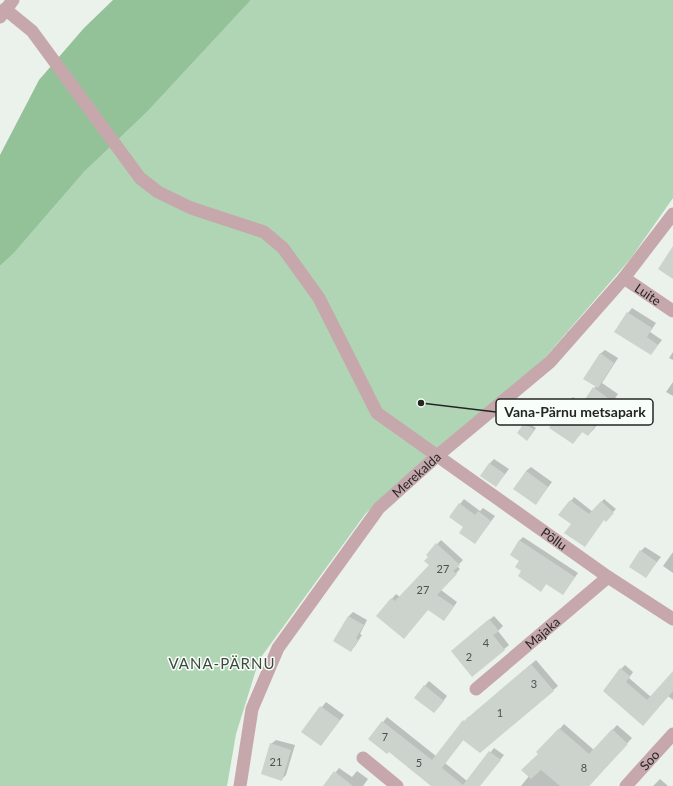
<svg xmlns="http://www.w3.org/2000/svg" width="673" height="786" font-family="Lato,sans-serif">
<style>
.green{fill:#b0d5b4}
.forest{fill:#93c298}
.shadow{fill:#0003}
.building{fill:#ccd3cd}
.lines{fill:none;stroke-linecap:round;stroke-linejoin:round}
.minor{stroke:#c6a8ac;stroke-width:13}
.labels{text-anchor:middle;stroke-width:3;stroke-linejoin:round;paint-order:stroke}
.number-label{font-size:11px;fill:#4e514e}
.street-label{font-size:13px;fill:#242624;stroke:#f8fff8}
.quarter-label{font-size:15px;letter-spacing:1px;fill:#404641;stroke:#f8fff8}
.leader{fill:none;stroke:#242624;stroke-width:1.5}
.callout-dot{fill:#242624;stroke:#f8fff8;stroke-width:1.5}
.callout{fill:#f8fff8;stroke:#242624;stroke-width:1.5}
.callout-label{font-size:14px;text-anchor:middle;font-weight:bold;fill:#242624}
</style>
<rect width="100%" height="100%" fill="#ebf1eb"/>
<path class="green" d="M 251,0 L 673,0 L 673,198 L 631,258 L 543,360 L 441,446 L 366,513 L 259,660 L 236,734 L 227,786 L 0,786 L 0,266 L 14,253 L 84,172 L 147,112 Z"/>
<path class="forest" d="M 113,0 L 251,0 L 147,112 L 84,172 L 14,253 L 0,266 L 0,155 L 39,80 L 84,28 Z"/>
<path class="shadow" d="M 632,308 L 656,323 L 650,332 L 662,340 L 651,354 L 628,313 Z
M 605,350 L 618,358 L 602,383 L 618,394 L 594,429 L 588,435 L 583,431 L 573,443 L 567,403 L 573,397 L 583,404 L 596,386 L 600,354 Z
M 673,352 L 673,360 L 669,358 Z
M 673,382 L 673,396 L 666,392 Z
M 527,422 L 536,428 L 529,438 L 525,424 Z
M 494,459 L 509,469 L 496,486 L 490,463 Z
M 531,467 L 552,482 L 536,503 L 526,471 Z
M 574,497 L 593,512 L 604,499 L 616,509 L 608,517 L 604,519 L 585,546 L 572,524 L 560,515 Z
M 464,499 L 480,511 L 483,508 L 495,516 L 475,543 L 460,504 Z
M 523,537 L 578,573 L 563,594 L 547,583 L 541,590 L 523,571 L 520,561 L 519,541 Z
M 441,540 L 463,560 L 457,566 L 460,569 L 441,590 L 457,602 L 448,615 L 429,609 L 378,615 L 396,594 L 400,597 L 430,565 L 429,557 L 427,555 Z
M 645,547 L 661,557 L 645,577 L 641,551 Z
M 673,552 L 673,573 L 663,566 Z
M 353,612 L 367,620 L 360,634 L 362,635 L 355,646 L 351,651 L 335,641 L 349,616 Z
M 494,616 L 503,626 L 498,631 L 509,645 L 472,676 L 456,647 Z
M 536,660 L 558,686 L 480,752 L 464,739 L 445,763 L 467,781 L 494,748 L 504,755 L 479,786 L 432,786 L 389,751 L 370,739 L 387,717 L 436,756 L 468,717 L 469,717 Z
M 625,665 L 633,672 L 629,678 L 651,697 L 673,673 L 673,700 L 668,696 L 643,724 L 621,669 Z
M 429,681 L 447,696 L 438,708 L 415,697 Z
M 326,702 L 344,715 L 321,745 L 303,731 Z
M 564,724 L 594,750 L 617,725 L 632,738 L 589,786 L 521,786 L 529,776 L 539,753 Z
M 276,740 L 295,745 L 286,775 L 281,780 L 271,744 Z
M 339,768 L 352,777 L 357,771 L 368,779 L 363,786 L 325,786 Z
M 660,779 L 668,786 L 653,786 Z"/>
<path class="building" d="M 673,246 L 673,279 L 658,269 Z
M 627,312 L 652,328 L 647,337 L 658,345 L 651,355 L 614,332 Z
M 600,353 L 614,363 L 598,388 L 583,379 Z
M 593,387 L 612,401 L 588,436 L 582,432 L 573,444 L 549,428 L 566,402 L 578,410 Z
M 524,423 L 534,430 L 527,441 L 517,433 Z
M 489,463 L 505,474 L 496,487 L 480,476 Z
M 526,471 L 548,487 L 536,505 L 513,489 Z
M 570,500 L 589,514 L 601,501 L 614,513 L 606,522 L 604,520 L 585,547 L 564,533 L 571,524 L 558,515 Z
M 459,503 L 475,515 L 478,511 L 491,521 L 475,544 L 459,533 L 463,527 L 449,517 Z
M 519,540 L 575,577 L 563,595 L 546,584 L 541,592 L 518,576 L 521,571 L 515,567 L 519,561 L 510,555 Z
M 436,543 L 460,565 L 453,571 L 457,574 L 437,595 L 454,606 L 444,621 L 428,610 L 404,639 L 376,616 L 391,598 L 395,601 L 429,565 L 424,561 L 428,557 L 426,555 Z
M 640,550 L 657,562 L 646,578 L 629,567 Z
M 348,616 L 364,625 L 356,638 L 358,640 L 351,652 L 333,641 Z
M 489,619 L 499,631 L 493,635 L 505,650 L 472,677 L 451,651 Z
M 531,664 L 554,691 L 480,753 L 463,740 L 442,768 L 463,785 L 489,751 L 501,760 L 480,786 L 431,786 L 389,752 L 387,754 L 368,739 L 382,721 L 432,760 L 463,720 L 464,721 Z
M 620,668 L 630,676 L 626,682 L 647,700 L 673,671 L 673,691 L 643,726 L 603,691 Z
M 424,685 L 444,701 L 434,713 L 414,698 Z
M 320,706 L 340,720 L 321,746 L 301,732 Z
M 559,728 L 589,754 L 612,729 L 628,744 L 589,786 L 560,786 L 541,770 L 531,779 L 521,770 L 538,754 L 536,752 Z
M 270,743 L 291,750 L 282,781 L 261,774 Z
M 334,771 L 353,786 L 323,786 Z"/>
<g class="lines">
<g class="minor">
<path id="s1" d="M 5,9 L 32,31 L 140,178 L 158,192 L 191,208 L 264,232 L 283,248 L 319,298 L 377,413 L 608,577 L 673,619"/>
<path d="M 0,17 L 13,0"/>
<path id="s2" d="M 624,278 L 673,311"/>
<path id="s3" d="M 476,689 L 608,577"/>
<path d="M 363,758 L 397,786"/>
<path id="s4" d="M 240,786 L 252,709 L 278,648 L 379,508 L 437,456 L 550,362 L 624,278 L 673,214"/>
<path id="s5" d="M 626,786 L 673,734"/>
</g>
</g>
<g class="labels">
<g class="number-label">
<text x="443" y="573">27</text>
<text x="423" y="594">27</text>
<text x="486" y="647">4</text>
<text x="469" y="661">2</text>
<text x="534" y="688">3</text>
<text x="500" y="717">1</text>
<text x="385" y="741">7</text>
<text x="276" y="766">21</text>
<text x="419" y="767">5</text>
<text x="584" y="772">8</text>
</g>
<g class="street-label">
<text dy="5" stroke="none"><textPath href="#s2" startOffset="29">Luite</textPath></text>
<text dy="5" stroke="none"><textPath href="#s4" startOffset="367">Merekalda</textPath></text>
<text dy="5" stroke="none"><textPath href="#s1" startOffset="786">Põllu</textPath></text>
<text dy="5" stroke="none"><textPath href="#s3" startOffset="87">Majaka</textPath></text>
<text dy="5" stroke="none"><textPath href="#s5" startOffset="35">Soo</textPath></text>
</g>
<g class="quarter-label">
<text x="222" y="669">VANA-PÄRNU</text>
</g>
</g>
<path class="leader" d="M421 403L496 412"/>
<circle class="callout-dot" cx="421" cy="403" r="4"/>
<rect class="callout" x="496" y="399" width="157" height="26" rx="4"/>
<g class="callout-label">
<text x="575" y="417">Vana-Pärnu metsapark</text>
</g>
</svg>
